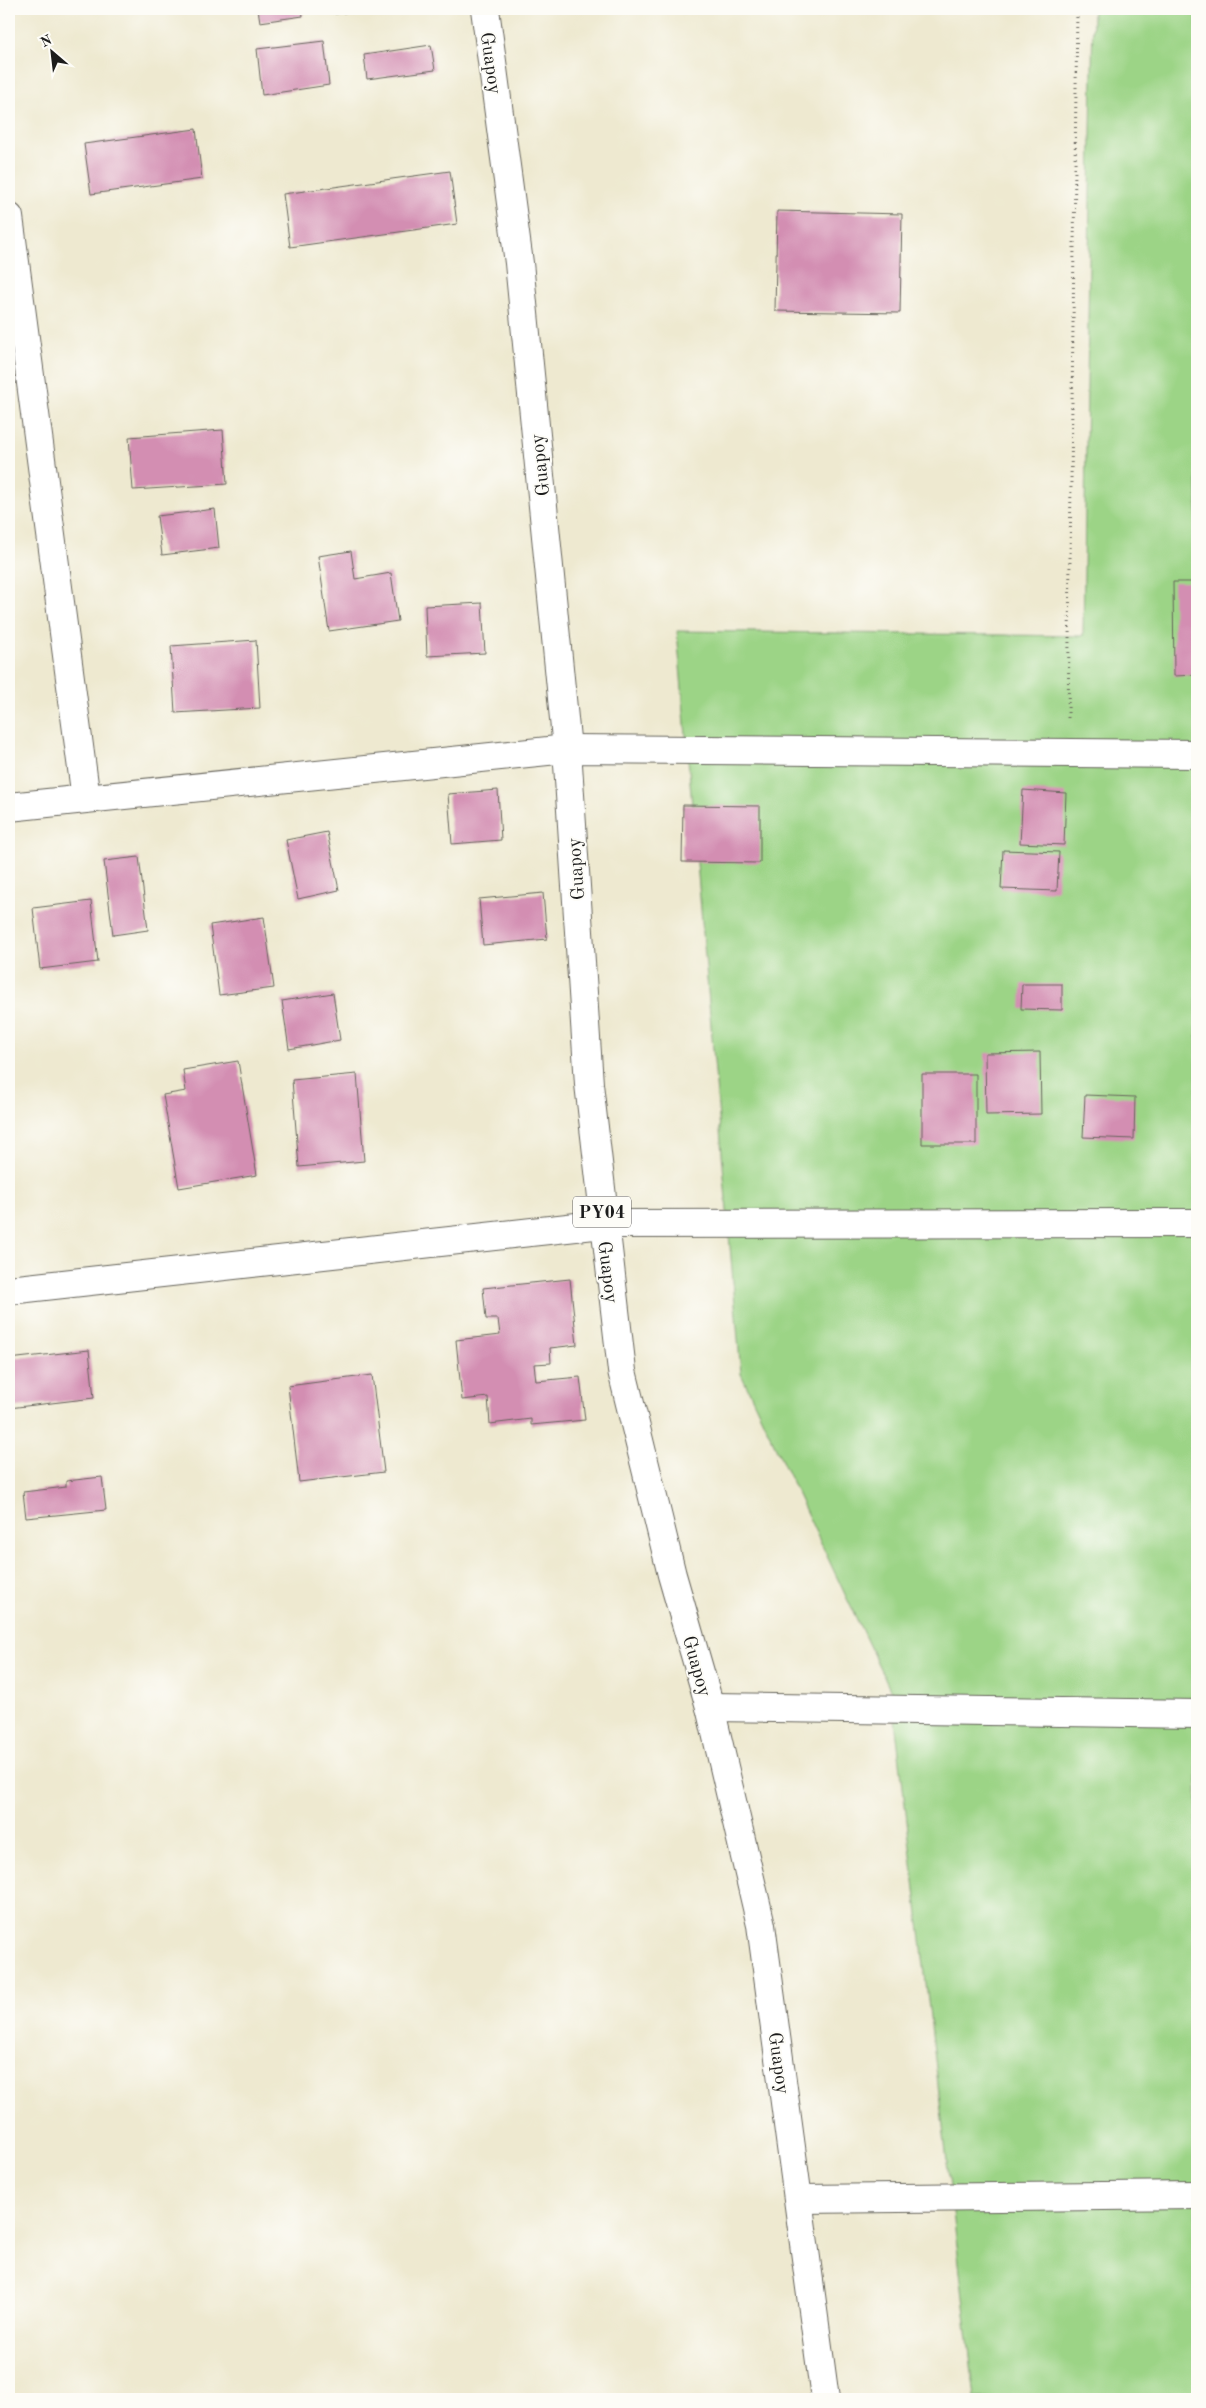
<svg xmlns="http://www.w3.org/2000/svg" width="1206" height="2408" font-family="'Old Standard TT',serif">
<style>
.green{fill:#9cd486;stroke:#5c7851}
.building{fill:#d38eb2}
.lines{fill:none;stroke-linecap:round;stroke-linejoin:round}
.minor-casing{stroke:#66645b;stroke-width:30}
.primary-casing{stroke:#66645b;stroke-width:30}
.path{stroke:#66645b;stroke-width:3;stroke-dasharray:1 4;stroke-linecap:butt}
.minor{stroke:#fff;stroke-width:28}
.primary{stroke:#fff;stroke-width:28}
.labels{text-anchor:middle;stroke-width:4;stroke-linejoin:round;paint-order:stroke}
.shield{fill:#fdfcf7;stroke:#605f5e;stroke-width:1}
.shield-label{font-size:18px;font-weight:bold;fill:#1c1c1c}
.street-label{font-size:19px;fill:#1c1c1c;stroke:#fdfcf7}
</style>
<rect width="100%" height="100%" fill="#fdfcf7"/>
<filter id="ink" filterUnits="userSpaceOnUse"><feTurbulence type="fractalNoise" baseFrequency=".02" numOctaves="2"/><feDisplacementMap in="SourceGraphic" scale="10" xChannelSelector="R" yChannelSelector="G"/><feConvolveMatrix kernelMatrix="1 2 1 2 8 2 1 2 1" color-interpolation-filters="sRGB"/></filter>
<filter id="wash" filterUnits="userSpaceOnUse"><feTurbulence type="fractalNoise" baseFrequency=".0096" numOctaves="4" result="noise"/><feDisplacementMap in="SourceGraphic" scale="20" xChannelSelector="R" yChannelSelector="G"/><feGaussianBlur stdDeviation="1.12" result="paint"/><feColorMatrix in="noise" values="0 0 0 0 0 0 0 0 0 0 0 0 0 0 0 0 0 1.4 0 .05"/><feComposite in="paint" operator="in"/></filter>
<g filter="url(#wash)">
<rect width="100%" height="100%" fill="#eee9d0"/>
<path class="green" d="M 1093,9 L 1197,9 L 1197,2399 L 975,2399 L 892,1694 L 741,1374 L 677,631 L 1083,636 Z"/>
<g id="blocks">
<path class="building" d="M 258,9 L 302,9 L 303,16 L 260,22 Z
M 334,9 L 366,9 L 366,10 L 335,14 Z
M 324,41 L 329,85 L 262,95 L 257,49 Z
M 431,45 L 435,70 L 367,79 L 364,55 Z
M 196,129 L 202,179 L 91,194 L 84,144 Z
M 450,171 L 457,224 L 290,247 L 283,194 Z
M 777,211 L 902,214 L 900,313 L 775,311 Z
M 223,430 L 227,484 L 133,490 L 129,437 Z
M 215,509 L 219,548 L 162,555 L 157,516 Z
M 351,551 L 355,579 L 391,573 L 398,621 L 329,631 L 318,556 Z
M 1173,582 L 1197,582 L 1197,675 L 1174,676 Z
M 482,603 L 485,653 L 427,656 L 425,606 Z
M 256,640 L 260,708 L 175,713 L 171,646 Z
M 498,790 L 501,840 L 452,844 L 448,794 Z
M 1023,790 L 1066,793 L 1064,845 L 1020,843 Z
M 683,805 L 760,806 L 760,863 L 682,862 Z
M 327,832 L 339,890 L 298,899 L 286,840 Z
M 1003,850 L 1059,852 L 1057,891 L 1001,889 Z
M 139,857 L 148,930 L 113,935 L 104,861 Z
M 543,893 L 547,939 L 483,945 L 479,899 Z
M 91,901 L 98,962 L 40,969 L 33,908 Z
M 264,917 L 274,988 L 219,995 L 210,925 Z
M 1022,984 L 1062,984 L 1062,1010 L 1021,1009 Z
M 333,993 L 340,1040 L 289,1049 L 282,1001 Z
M 1040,1052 L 1041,1114 L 986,1115 L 985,1053 Z
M 238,1061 L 257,1175 L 179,1188 L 163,1095 L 186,1091 L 183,1070 Z
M 357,1074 L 364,1161 L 299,1167 L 292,1080 Z
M 922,1074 L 976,1074 L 976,1144 L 922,1144 Z
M 1085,1095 L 1135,1097 L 1134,1139 L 1083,1137 Z
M 570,1279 L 577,1345 L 550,1348 L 551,1363 L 534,1364 L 536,1381 L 580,1377 L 585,1420 L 531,1425 L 531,1419 L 490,1424 L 488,1397 L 462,1400 L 456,1340 L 500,1335 L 498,1319 L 486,1319 L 483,1288 Z
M 89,1350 L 94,1398 L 9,1408 L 9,1359 Z
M 372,1375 L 384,1472 L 299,1482 L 288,1386 Z
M 102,1477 L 106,1510 L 26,1518 L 23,1492 L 66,1487 L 66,1481 Z"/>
</g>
</g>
<g filter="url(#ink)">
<use href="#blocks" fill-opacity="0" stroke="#66645b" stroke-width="1"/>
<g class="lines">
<defs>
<path id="minor" d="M 9,217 L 86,799
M 9,807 L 567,749 L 1197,754
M 9,1290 L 603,1224 L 1197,1223
M 710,1707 L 1197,1714
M 799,2199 L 1197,2195"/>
<path id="primary" d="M 485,9 L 519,263 L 567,749 L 589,1084 L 622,1371 L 672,1575 L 710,1707 L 761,1925 L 825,2399"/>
</defs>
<use href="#minor" class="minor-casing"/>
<use href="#primary" class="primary-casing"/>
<path class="path" d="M 1068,718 L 1077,9"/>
<use href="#minor" class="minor"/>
<use href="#primary" class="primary"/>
</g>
</g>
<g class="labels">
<rect class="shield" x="573" y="1196.5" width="58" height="31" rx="4"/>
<g class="shield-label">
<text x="602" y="1218">PY04</text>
</g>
<g class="street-label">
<text transform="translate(492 63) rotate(82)" y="7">Guapoy</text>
<text transform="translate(539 465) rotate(-96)" y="7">Guapoy</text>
<text transform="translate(575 869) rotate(-94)" y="7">Guapoy</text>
<text transform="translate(609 1272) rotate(83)" y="7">Guapoy</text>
<text transform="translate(698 1666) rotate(74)" y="7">Guapoy</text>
<text transform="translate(780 2063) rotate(82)" y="7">Guapoy</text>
</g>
</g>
<rect width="1206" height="2408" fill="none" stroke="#fdfcf7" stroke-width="30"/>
<g transform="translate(52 52) rotate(332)" stroke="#fdfcf7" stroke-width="4" paint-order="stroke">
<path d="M0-4L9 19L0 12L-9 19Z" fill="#1c1c1c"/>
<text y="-8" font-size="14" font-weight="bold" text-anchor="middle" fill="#1c1c1c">N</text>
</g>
</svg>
